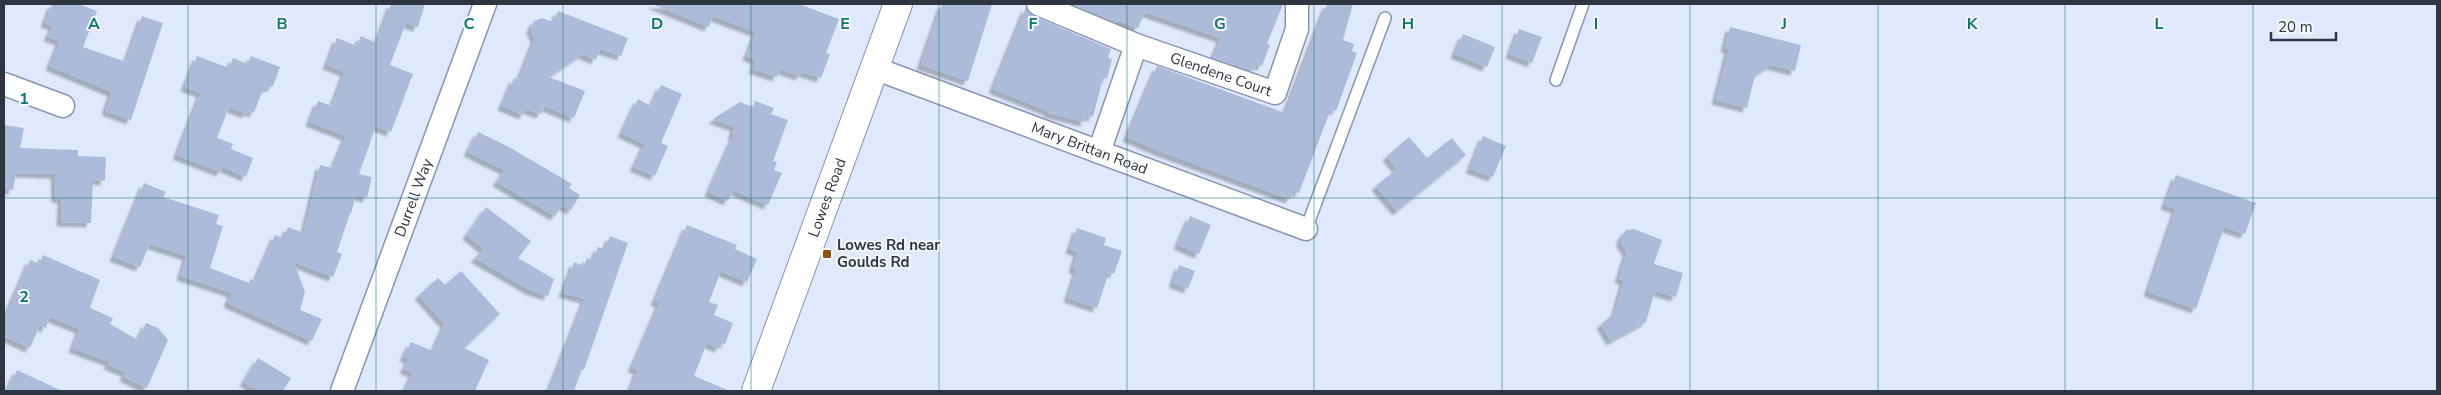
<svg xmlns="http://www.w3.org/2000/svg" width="2441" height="395" font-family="'Nunito Sans',sans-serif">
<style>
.building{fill:#adbbdb;filter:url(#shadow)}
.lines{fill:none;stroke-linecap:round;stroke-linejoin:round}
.service-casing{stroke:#8794b3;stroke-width:14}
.minor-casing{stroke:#8794b3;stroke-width:25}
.secondary-casing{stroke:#8794b3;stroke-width:30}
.service{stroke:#fff;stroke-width:11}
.minor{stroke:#fff;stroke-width:22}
.secondary{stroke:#fff;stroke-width:28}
.grid{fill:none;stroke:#0f766e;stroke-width:1;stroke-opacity:0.55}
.poi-dot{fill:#8b5307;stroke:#f3f6fc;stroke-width:2}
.labels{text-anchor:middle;stroke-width:4;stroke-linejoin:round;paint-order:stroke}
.street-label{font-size:15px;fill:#303542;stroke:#f3f6fc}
.poi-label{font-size:15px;font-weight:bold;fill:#303542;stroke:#f3f6fc;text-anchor:start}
.grid-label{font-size:16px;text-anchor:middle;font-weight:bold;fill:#0f766e;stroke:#f3f6fc;stroke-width:4;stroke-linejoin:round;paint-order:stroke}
</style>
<defs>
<filter id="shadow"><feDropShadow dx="-4.5" dy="4.5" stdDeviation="1" flood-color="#0004"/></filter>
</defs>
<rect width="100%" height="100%" fill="#e0e9fc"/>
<path class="building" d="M 52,4 L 78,4 L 97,11 L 83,47 L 126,62 L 142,16 L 163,23 L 131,120 L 106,111 L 112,92 L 50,66 L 60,41 L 48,37 L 53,26 L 45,23 Z
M 391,4 L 425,4 L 418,27 L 406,23 L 390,65 L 413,74 L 391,132 L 376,126 L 359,174 L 372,177 L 367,198 L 356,195 L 351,213 L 350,213 L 337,252 L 342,254 L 333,277 L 294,262 L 305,292 L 300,310 L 322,319 L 312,341 L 228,303 L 232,293 L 181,276 L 187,256 L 150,244 L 140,267 L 114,257 L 144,183 L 166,192 L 163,197 L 219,215 L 216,224 L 223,226 L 210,268 L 249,283 L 250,279 L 255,281 L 275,235 L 283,238 L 288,227 L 304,233 L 320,165 L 333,168 L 346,136 L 310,122 L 318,101 L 332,106 L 345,72 L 327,65 L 337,38 L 357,46 L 361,36 L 377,43 Z
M 652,4 L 799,4 L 839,19 L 826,53 L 830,54 L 821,78 L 802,72 L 800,76 L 780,69 L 777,77 L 753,69 L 756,60 L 747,56 L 756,32 L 713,16 L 709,27 Z
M 942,4 L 992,4 L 968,81 L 921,65 Z
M 1071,4 L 1283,4 L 1267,44 L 1270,45 L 1262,66 L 1256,64 L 1253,71 L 1213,58 L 1221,38 L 1145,12 L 1138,28 L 1117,20 L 1117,23 Z
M 1327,4 L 1353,4 L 1343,40 L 1354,44 L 1352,51 L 1357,53 L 1336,111 L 1331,109 L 1299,193 L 1294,191 L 1290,199 L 1159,151 L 1127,137 L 1157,66 L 1285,113 Z
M 1026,7 L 1033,16 L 1111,49 L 1108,58 L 1112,59 L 1107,79 L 1103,78 L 1093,117 L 1086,115 L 1085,122 L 1048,113 L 1048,111 L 993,89 Z
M 558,11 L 628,38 L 621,56 L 600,49 L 596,60 L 582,54 L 549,77 L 585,91 L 574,118 L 544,106 L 541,114 L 526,109 L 524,115 L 502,106 L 514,78 L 519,80 L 535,39 L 531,29 L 534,21 L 542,18 L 553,22 Z
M 1730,27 L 1801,45 L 1795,71 L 1771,65 L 1755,75 L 1747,108 L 1716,100 L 1729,49 L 1725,48 Z
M 1519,29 L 1542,37 L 1532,63 L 1510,54 Z
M 1463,34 L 1495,47 L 1487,67 L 1455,54 Z
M 197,56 L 229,68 L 233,58 L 247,64 L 251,56 L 280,67 L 273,86 L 263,89 L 254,113 L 248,111 L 247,114 L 229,107 L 217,138 L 233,144 L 231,149 L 253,158 L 246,177 L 223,167 L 221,172 L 177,155 L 201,93 L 185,87 Z
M 661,85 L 682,94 L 661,143 L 668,146 L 655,176 L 634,167 L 645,144 L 622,133 L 638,99 L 651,106 Z
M 755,101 L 774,108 L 771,114 L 788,120 L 773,161 L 777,162 L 774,170 L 782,173 L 768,205 L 733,190 L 728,201 L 709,192 L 734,135 L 732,135 L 735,127 L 713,119 L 740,102 L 753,107 Z
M 4,125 L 24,128 L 20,148 L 78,150 L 78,156 L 106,157 L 105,181 L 93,180 L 91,223 L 61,222 L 62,199 L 56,198 L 55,174 L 16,173 L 13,190 L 4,189 Z
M 478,132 L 509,147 L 572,184 L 569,188 L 580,195 L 571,210 L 562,205 L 555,216 L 497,182 L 505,170 L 468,152 Z
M 1483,136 L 1506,146 L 1493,177 L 1470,169 Z
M 1409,137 L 1427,158 L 1452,138 L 1466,155 L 1397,211 L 1376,186 L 1397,169 L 1387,156 Z
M 2176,175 L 2256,203 L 2245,234 L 2224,227 L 2196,309 L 2148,292 L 2176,209 L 2165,205 Z
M 486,207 L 531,241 L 518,258 L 554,279 L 548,296 L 530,290 L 475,258 L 484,249 L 467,235 Z
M 1190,216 L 1211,225 L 1199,254 L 1178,245 Z
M 687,225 L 737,245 L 735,249 L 757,259 L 747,282 L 721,271 L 709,302 L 718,305 L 714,315 L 733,323 L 725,344 L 722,343 L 719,348 L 707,343 L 694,376 L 730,391 L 630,391 L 638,370 L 632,368 L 660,303 L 655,301 Z
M 1077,228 L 1106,238 L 1104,245 L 1122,251 L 1114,274 L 1109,272 L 1097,308 L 1068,298 L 1077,270 L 1073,268 L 1078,252 L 1070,249 Z
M 1634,229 L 1662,240 L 1654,264 L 1683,273 L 1676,297 L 1655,291 L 1646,322 L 1611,341 L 1601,324 L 1615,313 L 1624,280 L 1619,279 L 1627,252 L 1621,243 L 1621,238 L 1626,230 Z
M 610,236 L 628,243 L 584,370 L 582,369 L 574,391 L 549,391 L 585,299 L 563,293 L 574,262 L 584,266 L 587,258 L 593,260 L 598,247 L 605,249 Z
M 43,255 L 100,280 L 90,308 L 113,318 L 110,324 L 138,340 L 146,323 L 158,328 L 168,340 L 147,388 L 124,377 L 126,372 L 108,365 L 110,362 L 73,348 L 80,329 L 50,317 L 46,328 L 40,325 L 30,348 L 4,336 L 4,320 L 30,260 L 39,264 Z
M 1179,265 L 1195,271 L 1188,289 L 1173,283 Z
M 461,271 L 500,314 L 464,348 L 489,360 L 475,391 L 405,391 L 413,373 L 404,369 L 409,359 L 404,357 L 411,342 L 433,351 L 445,324 L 419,295 L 438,278 L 445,285 Z
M 258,358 L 291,378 L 283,391 L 259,391 L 244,382 Z
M 17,370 L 62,391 L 7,391 Z"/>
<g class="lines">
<defs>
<path id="service" d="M 1556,80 L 1583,4
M 1306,229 L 1385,18"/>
<g id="minor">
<path id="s1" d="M 1038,4 L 1136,45 L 1275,93 L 1297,29 L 1297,4"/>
<path id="s2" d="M 874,68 L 1306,229"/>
<path d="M 4,84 L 63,106"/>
<path d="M 1099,152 L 1136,45"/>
<path id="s3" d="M 342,391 L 485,4"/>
</g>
<g id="secondary">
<path id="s4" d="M 756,391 L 898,4"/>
</g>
</defs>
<use href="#service" class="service-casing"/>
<use href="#minor" class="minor-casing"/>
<use href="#secondary" class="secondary-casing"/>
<use href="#service" class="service"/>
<use href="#minor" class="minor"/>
<use href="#secondary" class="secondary"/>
</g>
<path class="grid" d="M 188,4 L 188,391M 376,4 L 376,391M 563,4 L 563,391M 751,4 L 751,391M 939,4 L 939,391M 1127,4 L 1127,391M 1314,4 L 1314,391M 1502,4 L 1502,391M 1690,4 L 1690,391M 1878,4 L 1878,391M 2065,4 L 2065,391M 2253,4 L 2253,391M 4,198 L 2437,198"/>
<rect class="poi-dot" x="822" y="249" width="10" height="10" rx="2.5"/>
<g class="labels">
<g class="street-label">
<text dy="5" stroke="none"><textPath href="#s1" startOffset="196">Glendene Court</textPath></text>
<text dy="5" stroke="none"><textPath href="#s2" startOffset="230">Mary Brittan Road</textPath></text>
<text dy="5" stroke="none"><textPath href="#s3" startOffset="206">Durrell Way</textPath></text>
<text dy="5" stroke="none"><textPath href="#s4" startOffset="206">Lowes Road</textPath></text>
</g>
<g class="poi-label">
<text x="837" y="250">Lowes Rd near<tspan x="837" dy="17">Goulds Rd</tspan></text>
</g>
</g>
<g class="grid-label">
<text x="94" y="29">A</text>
<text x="282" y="29">B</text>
<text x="469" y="29">C</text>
<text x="657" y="29">D</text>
<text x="845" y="29">E</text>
<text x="1033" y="29">F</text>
<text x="1220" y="29">G</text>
<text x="1408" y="29">H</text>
<text x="1596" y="29">I</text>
<text x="1784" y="29">J</text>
<text x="1972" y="29">K</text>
<text x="2159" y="29">L</text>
<text x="24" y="104">1</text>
<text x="24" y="302">2</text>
</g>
<rect width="2441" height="395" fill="none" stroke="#303542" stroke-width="10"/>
<path d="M2271 32v8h65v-8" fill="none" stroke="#303542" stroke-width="2.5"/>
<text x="2278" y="32" font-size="15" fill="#303542" stroke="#f3f6fc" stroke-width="4" paint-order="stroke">20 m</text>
</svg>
